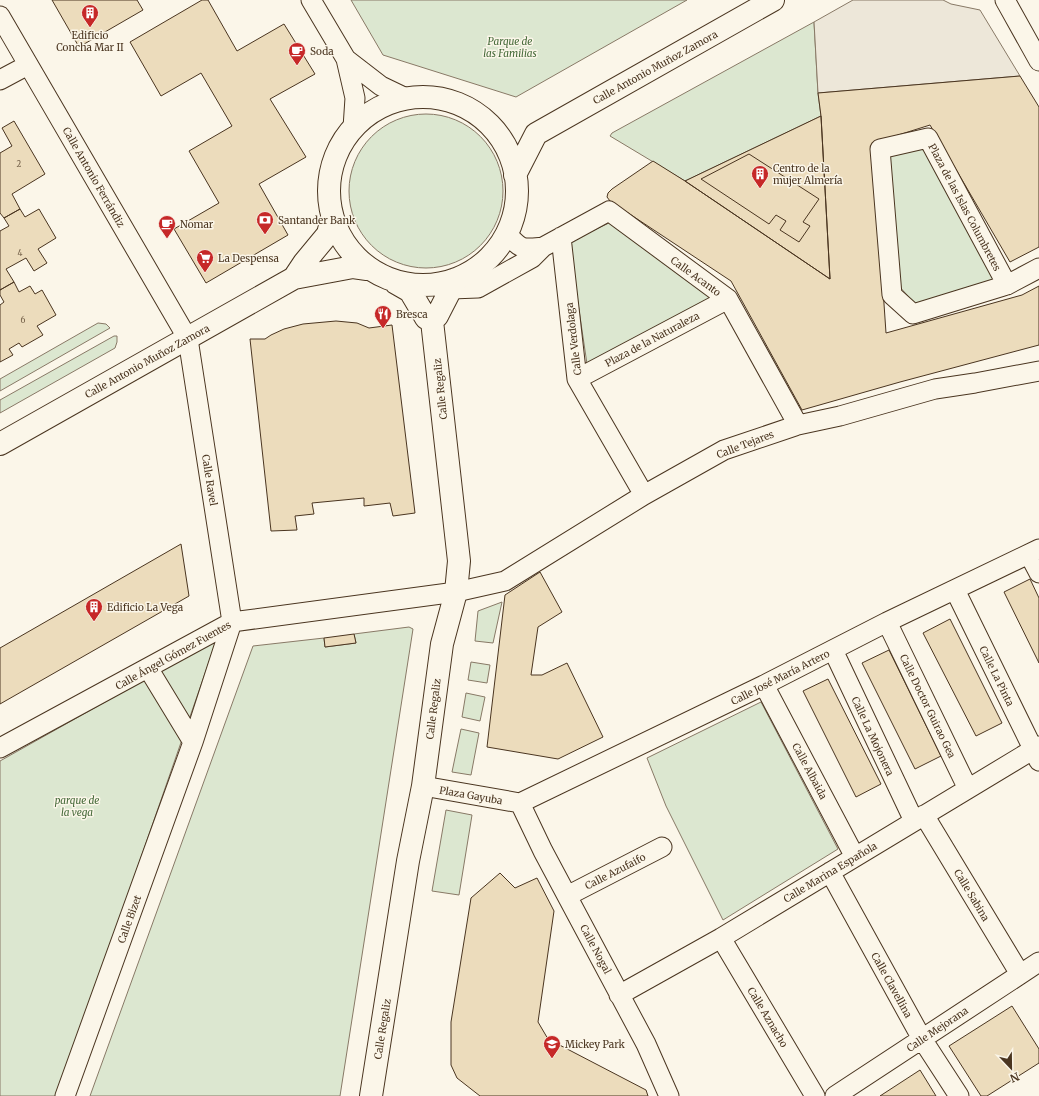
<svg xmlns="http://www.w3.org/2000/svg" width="1039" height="1096" font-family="Merriweather,serif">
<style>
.green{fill:#dce7d0;stroke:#887966}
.parking{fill:#ede7d9;stroke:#887966}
.building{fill:#ecdcbc;stroke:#4a3520}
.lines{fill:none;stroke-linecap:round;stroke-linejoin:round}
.street-casing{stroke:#4a3520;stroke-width:21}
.secondary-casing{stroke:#4a3520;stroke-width:24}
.street{stroke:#fbf6e9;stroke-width:19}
.secondary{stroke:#fbf6e9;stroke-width:22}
.labels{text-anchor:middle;stroke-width:3;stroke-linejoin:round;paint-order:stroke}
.number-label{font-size:8px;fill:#725f47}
.poi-label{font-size:10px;fill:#4a3520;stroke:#fbf6e9;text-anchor:start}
.park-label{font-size:10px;font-style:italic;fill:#436837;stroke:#fbf6e9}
.street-label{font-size:10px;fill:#4a3520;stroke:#fbf6e9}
</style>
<rect width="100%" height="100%" fill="#fbf6e9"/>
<path class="green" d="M 351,0 L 687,0 L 516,97 L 383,55 Z
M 814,22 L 818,93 L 821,116 L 685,181 L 610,136 L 612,133 Z
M349 191a77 77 0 1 1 154 0a77 77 0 1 1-154 0Z
M 926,146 L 998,284 L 915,304 L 899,286 L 888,155 Z
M 611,222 L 715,296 L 587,364 L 569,242 Z
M 98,323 L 106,324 L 110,328 L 0,391 L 0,379 Z
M 114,336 L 117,336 L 117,342 L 115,348 L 0,413 L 0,400 Z
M 502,602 L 493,643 L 475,641 L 478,611 Z
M 409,627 L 413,629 L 340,1096 L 90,1096 L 253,646 L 324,638 L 325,647 L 356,643 L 354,634 Z
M 217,639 L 58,1096 L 0,1096 L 0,761 Z
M 471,662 L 490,665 L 487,683 L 468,680 Z
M 466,693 L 485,697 L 480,721 L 462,717 Z
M 761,702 L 838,849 L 723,920 L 666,806 L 647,758 Z
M 461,729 L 479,733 L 471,775 L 452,772 Z
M 446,810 L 472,815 L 459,895 L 432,891 Z"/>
<path class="parking" d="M 853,0 L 943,0 L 951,4 L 980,10 L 1020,76 L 818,93 L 814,22 Z"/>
<path class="building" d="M 52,0 L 137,0 L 143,10 L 79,47 Z
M 202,0 L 208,0 L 237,51 L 284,24 L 315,74 L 270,99 L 306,157 L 259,184 L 288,235 L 206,283 L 174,229 L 219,203 L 189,151 L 232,126 L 201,73 L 161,96 L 130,42 Z
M 1020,76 L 1039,107 L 1039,247 L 1010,262 L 930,125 L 873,143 L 886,333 L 1022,295 L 1039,286 L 1039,345 L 900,382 L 802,410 L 731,281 L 610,201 L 607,197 L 608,193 L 612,189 L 653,161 L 685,181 L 830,279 L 821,116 L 818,93 Z
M 821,116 L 830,279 L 685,181 Z
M 14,121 L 45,174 L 12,194 L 20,209 L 4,218 L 0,213 L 0,153 L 12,146 L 2,128 Z
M 749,154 L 819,199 L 803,222 L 810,226 L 799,242 L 780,230 L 786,221 L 776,215 L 769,224 L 701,179 Z
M 20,209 L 25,217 L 39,209 L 56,238 L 38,249 L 47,263 L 34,271 L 26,258 L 6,269 L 14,282 L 0,290 L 0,231 L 9,226 L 4,218 Z
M 14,282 L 19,292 L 30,286 L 35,294 L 42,290 L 56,315 L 37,326 L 43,335 L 22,347 L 19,343 L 9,349 L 13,355 L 0,362 L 0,305 L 4,302 L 0,295 L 0,290 Z
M 336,321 L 357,323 L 369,328 L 392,325 L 415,513 L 393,516 L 390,503 L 364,506 L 364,498 L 312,503 L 314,514 L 295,516 L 297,530 L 271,531 L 250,339 L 265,339 L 271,335 L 284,329 L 303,324 Z
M 181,544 L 189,596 L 0,704 L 0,648 Z
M 540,572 L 562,612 L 538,627 L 531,675 L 542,675 L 567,663 L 603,737 L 558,759 L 487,747 L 505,595 Z
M 1030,579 L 1039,598 L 1039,663 L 1004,592 Z
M 950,619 L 1002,723 L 976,736 L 923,633 Z
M 354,634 L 356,643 L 325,647 L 324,638 Z
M 889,650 L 941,756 L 915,769 L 862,663 Z
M 828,679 L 881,784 L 856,797 L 803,691 Z
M 500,873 L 515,888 L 537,878 L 554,911 L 538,1022 L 548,1039 L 646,1090 L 648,1096 L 480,1096 L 457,1078 L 451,1065 L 451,1022 L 471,898 Z
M 1012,1006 L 1039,1049 L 1039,1063 L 987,1096 L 981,1096 L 949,1046 Z
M 920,1070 L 936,1096 L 880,1096 Z"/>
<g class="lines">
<defs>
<path id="street" d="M 311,0 L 346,59 L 355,98 L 353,128
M 1005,0 L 1039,61
M 0,16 L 188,339 L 232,622 L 193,742 L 65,1096
M 346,59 L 381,86 L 406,98
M 0,80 L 28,65
M 507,234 C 522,250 521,249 543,247
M 561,237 L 577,379 L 644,495
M 1007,285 L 928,138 L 880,149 L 892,295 L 913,314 L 1007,285 L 1039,268
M 436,286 L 451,289 L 478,288 L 532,258 L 543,247 L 609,211 L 728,299 L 798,425
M 577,379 L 728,299
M 1029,554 L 1039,573
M 955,590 L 1039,761
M 887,622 L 968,789
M 833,650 L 914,821
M 148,668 L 193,742
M 764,685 L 855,857
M 0,748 L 232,622 L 456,592 L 505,581 L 644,495 L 724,450 L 798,425 L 840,416 L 935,389 L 975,383 L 1039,371
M 423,786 L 520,803
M 520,803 L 764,685 L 887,622 L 1039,549
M 520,803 L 543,851 L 646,1044 L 669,1096
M 924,815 L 1020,974
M 830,872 L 922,1039 L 959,1096
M 567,896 L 662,847
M 721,938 L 815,1096
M 619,995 L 721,938 L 1039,746
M 835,1096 L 1039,962"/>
<path id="secondary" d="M329 191a94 94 0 1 1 188 0a94 94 0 1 1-188 0Z
M 515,175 L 536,134 L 773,0
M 294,278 L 304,263 L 328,234 L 332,218
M 396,283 L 410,291 L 426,318 L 432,321
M 0,444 L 294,278 L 353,267 L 367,269
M 371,1096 L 408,861 L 423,786 L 442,644 L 456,592 L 459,561 L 432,321 L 437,316 L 456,279"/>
</defs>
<use href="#street" class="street-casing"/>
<use href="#secondary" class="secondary-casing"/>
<use href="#street" class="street"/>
<use href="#secondary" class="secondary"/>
</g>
<defs>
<symbol id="building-pin" viewBox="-11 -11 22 30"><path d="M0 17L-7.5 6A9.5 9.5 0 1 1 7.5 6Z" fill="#c62828" stroke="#fbf6e9"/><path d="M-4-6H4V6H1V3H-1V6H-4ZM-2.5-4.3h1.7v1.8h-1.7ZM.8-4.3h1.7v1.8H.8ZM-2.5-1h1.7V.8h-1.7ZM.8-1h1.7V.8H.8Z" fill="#fff"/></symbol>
<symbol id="cafe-pin" viewBox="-11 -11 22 30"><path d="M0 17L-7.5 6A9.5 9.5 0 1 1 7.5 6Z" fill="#c62828" stroke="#fbf6e9"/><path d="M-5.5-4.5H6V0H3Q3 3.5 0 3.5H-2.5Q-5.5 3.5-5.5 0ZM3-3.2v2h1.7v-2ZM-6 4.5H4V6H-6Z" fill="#fff"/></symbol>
<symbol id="bank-pin" viewBox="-11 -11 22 30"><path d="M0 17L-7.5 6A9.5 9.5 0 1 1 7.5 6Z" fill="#c62828" stroke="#fbf6e9"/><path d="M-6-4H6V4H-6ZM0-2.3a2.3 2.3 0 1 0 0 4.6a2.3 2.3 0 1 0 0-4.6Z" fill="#fff"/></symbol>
<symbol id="supermarket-pin" viewBox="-11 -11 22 30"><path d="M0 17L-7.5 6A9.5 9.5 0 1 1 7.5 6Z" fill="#c62828" stroke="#fbf6e9"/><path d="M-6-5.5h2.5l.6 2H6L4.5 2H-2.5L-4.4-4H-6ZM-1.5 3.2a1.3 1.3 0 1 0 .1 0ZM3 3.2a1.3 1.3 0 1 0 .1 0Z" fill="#fff"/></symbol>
<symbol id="restaurant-pin" viewBox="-11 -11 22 30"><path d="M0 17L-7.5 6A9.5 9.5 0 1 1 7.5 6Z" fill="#c62828" stroke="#fbf6e9"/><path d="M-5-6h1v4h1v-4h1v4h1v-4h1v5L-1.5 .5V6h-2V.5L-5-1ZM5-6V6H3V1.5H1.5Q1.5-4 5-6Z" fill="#fff"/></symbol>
<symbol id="school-pin" viewBox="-11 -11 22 30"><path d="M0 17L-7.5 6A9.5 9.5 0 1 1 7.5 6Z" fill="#c62828" stroke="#fbf6e9"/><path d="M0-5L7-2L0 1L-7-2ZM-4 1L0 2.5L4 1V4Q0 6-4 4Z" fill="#fff"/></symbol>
</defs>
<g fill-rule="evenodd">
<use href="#building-pin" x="80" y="3" width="20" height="27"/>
<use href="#cafe-pin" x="287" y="41" width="20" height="27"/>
<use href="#building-pin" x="750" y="164" width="20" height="27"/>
<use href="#bank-pin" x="255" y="210" width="20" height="27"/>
<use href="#cafe-pin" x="157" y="214" width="20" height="27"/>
<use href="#supermarket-pin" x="195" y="248" width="20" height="27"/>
<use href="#restaurant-pin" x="373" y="304" width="20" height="27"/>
<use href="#building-pin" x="84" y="597" width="20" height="27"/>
<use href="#school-pin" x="542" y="1034" width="20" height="27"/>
</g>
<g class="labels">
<g class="number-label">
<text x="19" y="167">2</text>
<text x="20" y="256">4</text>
<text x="23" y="323">6</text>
</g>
<g class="poi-label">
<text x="90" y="39" text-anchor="middle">Edificio<tspan x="90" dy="12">Concha Mar II</tspan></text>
<text x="310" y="55">Soda</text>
<text x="773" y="172">Centro de la<tspan x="773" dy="12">mujer Almería</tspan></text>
<text x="278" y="224">Santander Bank</text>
<text x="180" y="228">Nomar</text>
<text x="218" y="262">La Despensa</text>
<text x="396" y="318">Bresca</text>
<text x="107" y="611">Edificio La Vega</text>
<text x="565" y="1048">Mickey Park</text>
</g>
<g class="park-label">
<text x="510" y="45">Parque de<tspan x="510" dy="12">las Familias</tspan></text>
<text x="77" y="804">parque de<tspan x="77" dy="12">la vega</tspan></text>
</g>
<g class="street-label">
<text transform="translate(655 67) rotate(-29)" y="4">Calle Antonio Muñoz Zamora</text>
<text transform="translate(94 177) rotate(60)" y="4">Calle Antonio Ferrándiz</text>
<text transform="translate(965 207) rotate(62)" y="4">Plaza de las Islas Columbretes</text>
<text transform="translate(696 276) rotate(36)" y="4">Calle Acanto</text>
<text transform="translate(573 339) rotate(-97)" y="4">Calle Verdolaga</text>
<text transform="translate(652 339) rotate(-28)" y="4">Plaza de la Naturaleza</text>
<text transform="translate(147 361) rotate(-29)" y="4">Calle Antonio Muñoz Zamora</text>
<text transform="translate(440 389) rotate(-96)" y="4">Calle Regaliz</text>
<text transform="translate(745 444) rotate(-21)" y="4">Calle Tejares</text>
<text transform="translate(210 480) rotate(81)" y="4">Calle Ravel</text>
<text transform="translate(173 655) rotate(-29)" y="4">Calle Ángel Gómez Fuentes</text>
<text transform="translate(997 676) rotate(64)" y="4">Calle La Pinta</text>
<text transform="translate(780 677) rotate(-27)" y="4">Calle José María Artero</text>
<text transform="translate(928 706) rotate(64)" y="4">Calle Doctor Guirao Gea</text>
<text transform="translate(433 709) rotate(-83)" y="4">Calle Regaliz</text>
<text transform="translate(873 736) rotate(65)" y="4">Calle La Mojonera</text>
<text transform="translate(810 771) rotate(62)" y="4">Calle Albaida</text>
<text transform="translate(471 795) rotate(10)" y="4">Plaza Gayuba</text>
<text transform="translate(615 871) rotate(-27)" y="4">Calle Azufaifo</text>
<text transform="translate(830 872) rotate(-31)" y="4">Calle Marina Española</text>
<text transform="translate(972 895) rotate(59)" y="4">Calle Sabina</text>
<text transform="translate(129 919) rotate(-70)" y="4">Calle Bizet</text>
<text transform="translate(596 949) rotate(62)" y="4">Calle Nogal</text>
<text transform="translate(892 985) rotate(61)" y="4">Calle Clavellina</text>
<text transform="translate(768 1017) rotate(59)" y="4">Calle Aznacho</text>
<text transform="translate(382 1029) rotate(-81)" y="4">Calle Regaliz</text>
<text transform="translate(937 1029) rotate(-34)" y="4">Calle Mejorana</text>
</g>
</g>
<g transform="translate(1011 1068) rotate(158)" stroke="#fbf6e9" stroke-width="3" paint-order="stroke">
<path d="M0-3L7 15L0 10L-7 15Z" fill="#4a3520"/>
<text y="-6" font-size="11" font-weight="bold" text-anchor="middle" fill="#4a3520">N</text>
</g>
</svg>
